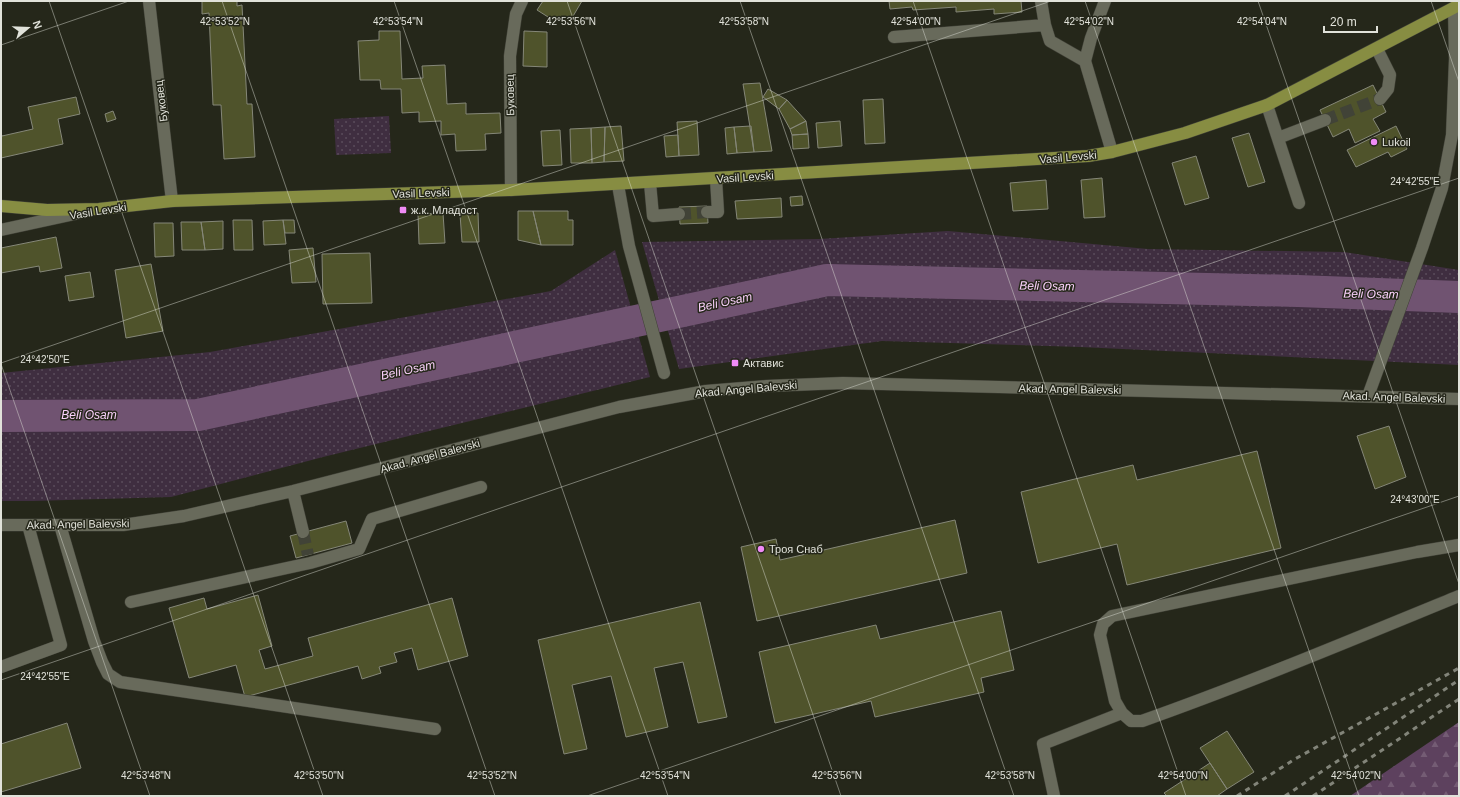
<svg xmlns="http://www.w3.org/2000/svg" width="1460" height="797" font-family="Helvetica,sans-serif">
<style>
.green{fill:url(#green-dots)}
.forest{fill:url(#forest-firs)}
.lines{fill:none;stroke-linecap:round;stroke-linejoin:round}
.river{stroke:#705371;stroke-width:32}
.building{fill:#4f532b;stroke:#858778}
.minor-tunnel{stroke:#414337;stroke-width:12;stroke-dasharray:12 6;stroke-linecap:butt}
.minor-casing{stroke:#414238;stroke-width:13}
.major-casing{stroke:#414238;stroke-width:13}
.minor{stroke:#686a5b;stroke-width:12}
.major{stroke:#878d42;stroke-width:12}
.rail{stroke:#828479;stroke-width:3;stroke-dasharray:5 5;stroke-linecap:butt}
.ticks{fill:none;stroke:#e1e2da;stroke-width:1;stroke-opacity:0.45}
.poi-dot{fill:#f08bf6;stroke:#25271a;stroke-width:1.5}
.labels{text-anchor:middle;stroke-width:3;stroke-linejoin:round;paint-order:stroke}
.street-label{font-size:11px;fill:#e1e2da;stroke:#25271a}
.poi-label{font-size:11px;fill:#e1e2da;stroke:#25271a;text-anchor:start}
.water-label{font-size:12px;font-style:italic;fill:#f9d0fa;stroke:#25271a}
.ticks-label{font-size:10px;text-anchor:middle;fill:#e1e2da;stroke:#25271a;stroke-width:3;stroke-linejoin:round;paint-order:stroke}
</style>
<defs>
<pattern id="green-dots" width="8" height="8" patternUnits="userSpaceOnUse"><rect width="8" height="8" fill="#3f2e40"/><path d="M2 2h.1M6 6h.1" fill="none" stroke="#5a4c5b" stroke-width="1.8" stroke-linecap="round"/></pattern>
<pattern id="forest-firs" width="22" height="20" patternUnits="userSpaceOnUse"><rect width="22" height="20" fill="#5d415e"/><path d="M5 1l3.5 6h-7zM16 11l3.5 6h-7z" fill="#745c74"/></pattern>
</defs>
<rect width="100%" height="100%" fill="#25271a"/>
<path class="green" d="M 389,116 L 391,153 L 336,155 L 334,119 Z
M 948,231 L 1148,249 L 1344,252 L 1459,270 L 1459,365 L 1080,347 L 882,341 L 679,369 L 642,242 L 819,239 Z
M 615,250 L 650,377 L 323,457 L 171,497 L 33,501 L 1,501 L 1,373 L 210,352 L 551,291 Z"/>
<path class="forest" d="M 1459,722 L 1459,796 L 1350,796 Z"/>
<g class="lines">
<path class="river" d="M 1,416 L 198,415 L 827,280 L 1298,291 L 1459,297"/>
</g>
<path class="building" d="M 202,1 L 237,1 L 237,6 L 242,5 L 247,104 L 252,104 L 255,157 L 224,159 L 221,105 L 213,105 L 209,13 L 202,14 Z
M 543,1 L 582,1 L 569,23 L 559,17 L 556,22 L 537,10 Z
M 889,1 L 1021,1 L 1022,12 L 994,14 L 994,9 L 956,12 L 956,7 L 913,10 L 912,7 L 890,9 Z
M 379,31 L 400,31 L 402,79 L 423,78 L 422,66 L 445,65 L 447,104 L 466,103 L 466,114 L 500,113 L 501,133 L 485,134 L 486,150 L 456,151 L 455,134 L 441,135 L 441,121 L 419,122 L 419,112 L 402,113 L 401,89 L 381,89 L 380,80 L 360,80 L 358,41 L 379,40 Z
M 524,31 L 547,32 L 547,67 L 523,66 Z
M 760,83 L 772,151 L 754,152 L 743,84 Z
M 1373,85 L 1386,112 L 1373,119 L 1380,131 L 1355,143 L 1349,129 L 1333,137 L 1320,110 Z
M 768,89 L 787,100 L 779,109 L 763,97 Z
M 76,97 L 80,114 L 58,119 L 63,144 L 1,158 L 1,133 L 2,136 L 33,129 L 28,107 Z
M 883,99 L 885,143 L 865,144 L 863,100 Z
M 787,100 L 806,121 L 790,129 L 779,109 Z
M 113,111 L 116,119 L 107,122 L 105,114 Z
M 697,121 L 699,155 L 679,156 L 677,122 Z
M 806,121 L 808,134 L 792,135 L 790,129 Z
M 840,121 L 842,146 L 818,148 L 816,123 Z
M 621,126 L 624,161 L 604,162 L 605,127 Z
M 751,126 L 754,152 L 737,153 L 734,127 Z
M 1396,126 L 1407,149 L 1391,157 L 1388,152 L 1356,167 L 1347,150 Z
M 605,127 L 604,162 L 592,163 L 591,128 Z
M 734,127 L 737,153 L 727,154 L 725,128 Z
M 591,128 L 592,163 L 571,163 L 570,129 Z
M 560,130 L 562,165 L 543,166 L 541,131 Z
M 1249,133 L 1265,182 L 1248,187 L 1232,138 Z
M 808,134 L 809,148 L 793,149 L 792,135 Z
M 678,135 L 679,156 L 666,157 L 664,136 Z
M 1196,156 L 1209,198 L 1185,205 L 1172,163 Z
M 1102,178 L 1105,217 L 1084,218 L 1081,180 Z
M 1046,180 L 1048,209 L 1013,211 L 1010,183 Z
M 802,196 L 803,205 L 791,206 L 790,197 Z
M 781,198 L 782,217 L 737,219 L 735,201 Z
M 707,206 L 708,223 L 680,224 L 679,207 Z
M 518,211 L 533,211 L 541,245 L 518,240 Z
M 533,211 L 568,211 L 568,220 L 573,220 L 573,245 L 541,245 Z
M 443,213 L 445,243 L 419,244 L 418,214 Z
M 478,213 L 479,242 L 462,242 L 460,214 Z
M 233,220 L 252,220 L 253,250 L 234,250 Z
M 283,220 L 294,220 L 295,233 L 285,233 Z
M 283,220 L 286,244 L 264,245 L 263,221 Z
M 223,221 L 223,249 L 205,250 L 201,222 Z
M 181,222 L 201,222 L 205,250 L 182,250 Z
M 154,223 L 173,223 L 174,256 L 155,257 Z
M 56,237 L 62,268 L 40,272 L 39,266 L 1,273 L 1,248 Z
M 313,248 L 316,282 L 292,283 L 289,250 Z
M 370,253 L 372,303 L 323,304 L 322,254 Z
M 151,264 L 163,331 L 126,338 L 115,270 Z
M 90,272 L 94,297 L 69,301 L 65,276 Z
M 1389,426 L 1406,477 L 1375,489 L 1357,436 Z
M 1257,451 L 1281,548 L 1127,585 L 1117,544 L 1038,563 L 1021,492 L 1133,465 L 1137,480 Z
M 955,520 L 967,573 L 757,621 L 741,547 L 776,539 L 780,560 Z
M 346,521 L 352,543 L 296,558 L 290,536 Z
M 258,595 L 272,646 L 259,650 L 265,669 L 313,656 L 308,638 L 452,598 L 468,656 L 418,670 L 412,648 L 394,653 L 397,662 L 379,667 L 381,673 L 362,679 L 358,666 L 245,697 L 236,665 L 189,678 L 169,608 L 204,598 L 207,609 Z
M 700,602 L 727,717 L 698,723 L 683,662 L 654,668 L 668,727 L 626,737 L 611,676 L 572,685 L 587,749 L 564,754 L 538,640 Z
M 1001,611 L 1014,670 L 981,678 L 984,692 L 875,717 L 871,701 L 775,723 L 759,652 L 876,625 L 880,639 Z
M 67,723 L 81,768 L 1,792 L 1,744 Z
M 1227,731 L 1254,772 L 1227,789 L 1200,748 Z
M 1210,763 L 1227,789 L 1217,796 L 1167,796 L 1164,793 Z"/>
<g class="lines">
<path class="minor-tunnel" d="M 1325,120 L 1380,99
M 679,214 L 707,212
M 303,532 L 308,555"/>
<defs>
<path id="minor" d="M 149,1 L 172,201
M 1041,1 L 1045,25 L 1050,41 L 1085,61 L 1112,152
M 894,37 L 1045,25
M 1377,49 L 1390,75 L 1388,89 L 1380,99
M 1085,61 L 1091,38 L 1105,1
M 1267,105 L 1299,203
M 1278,138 L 1325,120
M 650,183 L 653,216 L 679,214
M 618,185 L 629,246 L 664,373
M 511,190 L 510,56 L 516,14 L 522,1
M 707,212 L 718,212 L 716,179
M 1,230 L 84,212
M 1368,396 L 1422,248 L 1442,188 L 1452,135 L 1455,59 L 1454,8
M 293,491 L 303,532
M 1,525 L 123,525 L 184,516 L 293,491 L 619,407 L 706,391 L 767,386 L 843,383 L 1459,399
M 60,525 L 94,641 L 102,662 L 108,674 L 120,682 L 435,729
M 1459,545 L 1417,552 L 1112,616 L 1103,624 L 1100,635 L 1115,701 L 1122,713 L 1131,721 L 1142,721 C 1249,683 1354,639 1459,596
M 131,602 L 310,563 L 359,549 L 372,519 L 481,487
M 1,667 L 61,645 L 28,525
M 1054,796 L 1043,744 L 1122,713"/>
<path id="major" d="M 1,206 L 47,210 L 99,209 L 172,201 L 511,190 L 1088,156 L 1112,152 L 1185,133 L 1267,105 L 1459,5"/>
</defs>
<use href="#minor" class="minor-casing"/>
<use href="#major" class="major-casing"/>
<use href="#minor" class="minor"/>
<use href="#major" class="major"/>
<path class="rail" d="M 1237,796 L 1295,759 L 1459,668
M 1285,796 L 1459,680
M 1313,796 L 1459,699"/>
</g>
<path class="ticks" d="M 49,1 L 323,796M 222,1 L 495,796M 394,1 L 668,796M 567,1 L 841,796M 740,1 L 1014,796M 913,1 L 1186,796M 1085,1 L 1359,796M 1258,1 L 1459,584M 1431,1 L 1459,82M 1,45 L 129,1M 1,363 L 1051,1M 1,364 L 150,796M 1,680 L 1459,178M 587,796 L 1459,496"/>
<g class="poi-dot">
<circle cx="1374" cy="142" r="4"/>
<rect x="399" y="206" width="8" height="8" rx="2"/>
<rect x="731" y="359" width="8" height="8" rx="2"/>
<circle cx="761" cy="549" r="4"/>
</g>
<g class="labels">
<g class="street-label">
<text transform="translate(510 95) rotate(-91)" y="4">Буковец</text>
<text transform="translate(161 101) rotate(-97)" y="4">Буковец</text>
<text transform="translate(1068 157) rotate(-5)" y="4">Vasil Levski</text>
<text transform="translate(745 177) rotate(-4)" y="4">Vasil Levski</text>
<text transform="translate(421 193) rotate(-2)" y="4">Vasil Levski</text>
<text transform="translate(98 211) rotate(-9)" y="4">Vasil Levski</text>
<text transform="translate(746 389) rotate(-5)" y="4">Akad. Angel Balevski</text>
<text transform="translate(1070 389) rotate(1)" y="4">Akad. Angel Balevski</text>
<text transform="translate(1394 397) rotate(2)" y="4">Akad. Angel Balevski</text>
<text transform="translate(430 456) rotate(-15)" y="4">Akad. Angel Balevski</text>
<text transform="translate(78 524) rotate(-1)" y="4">Akad. Angel Balevski</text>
</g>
<g class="poi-label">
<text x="1382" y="146">Lukoil</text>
<text x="411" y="214">ж.к. Младост</text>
<text x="743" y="367">Актавис</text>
<text x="769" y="553">Троя Снаб</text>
</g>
<g class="water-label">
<text transform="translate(1047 286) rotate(1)" y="4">Beli Osam</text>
<text transform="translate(1371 294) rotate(1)" y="4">Beli Osam</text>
<text transform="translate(725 302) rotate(-12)" y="4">Beli Osam</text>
<text transform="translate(408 370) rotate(-12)" y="4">Beli Osam</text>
<text x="89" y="419">Beli Osam</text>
</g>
</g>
<g class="ticks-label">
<text x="225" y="25">42°53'52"N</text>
<text x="398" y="25">42°53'54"N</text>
<text x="571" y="25">42°53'56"N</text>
<text x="744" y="25">42°53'58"N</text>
<text x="916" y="25">42°54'00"N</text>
<text x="1089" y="25">42°54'02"N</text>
<text x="1262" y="25">42°54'04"N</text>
<text x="1415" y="185">24°42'55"E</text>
<text x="45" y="363">24°42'50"E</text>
<text x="1415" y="503">24°43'00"E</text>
<text x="45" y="680">24°42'55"E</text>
<text x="146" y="779">42°53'48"N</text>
<text x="319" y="779">42°53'50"N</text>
<text x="492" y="779">42°53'52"N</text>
<text x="665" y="779">42°53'54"N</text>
<text x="837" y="779">42°53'56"N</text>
<text x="1010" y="779">42°53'58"N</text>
<text x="1183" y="779">42°54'00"N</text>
<text x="1356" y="779">42°54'02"N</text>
</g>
<rect width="1460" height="797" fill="none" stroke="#e1e2da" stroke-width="4"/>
<g transform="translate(28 28) rotate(71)" stroke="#25271a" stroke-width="3" paint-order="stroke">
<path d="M0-3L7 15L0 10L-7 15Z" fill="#e1e2da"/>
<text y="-6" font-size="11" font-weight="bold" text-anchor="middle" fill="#e1e2da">N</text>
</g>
<path d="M1324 26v6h53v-6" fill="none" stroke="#e1e2da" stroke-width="2"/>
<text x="1330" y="26" font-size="12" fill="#e1e2da" stroke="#25271a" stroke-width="3" paint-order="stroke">20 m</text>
</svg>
